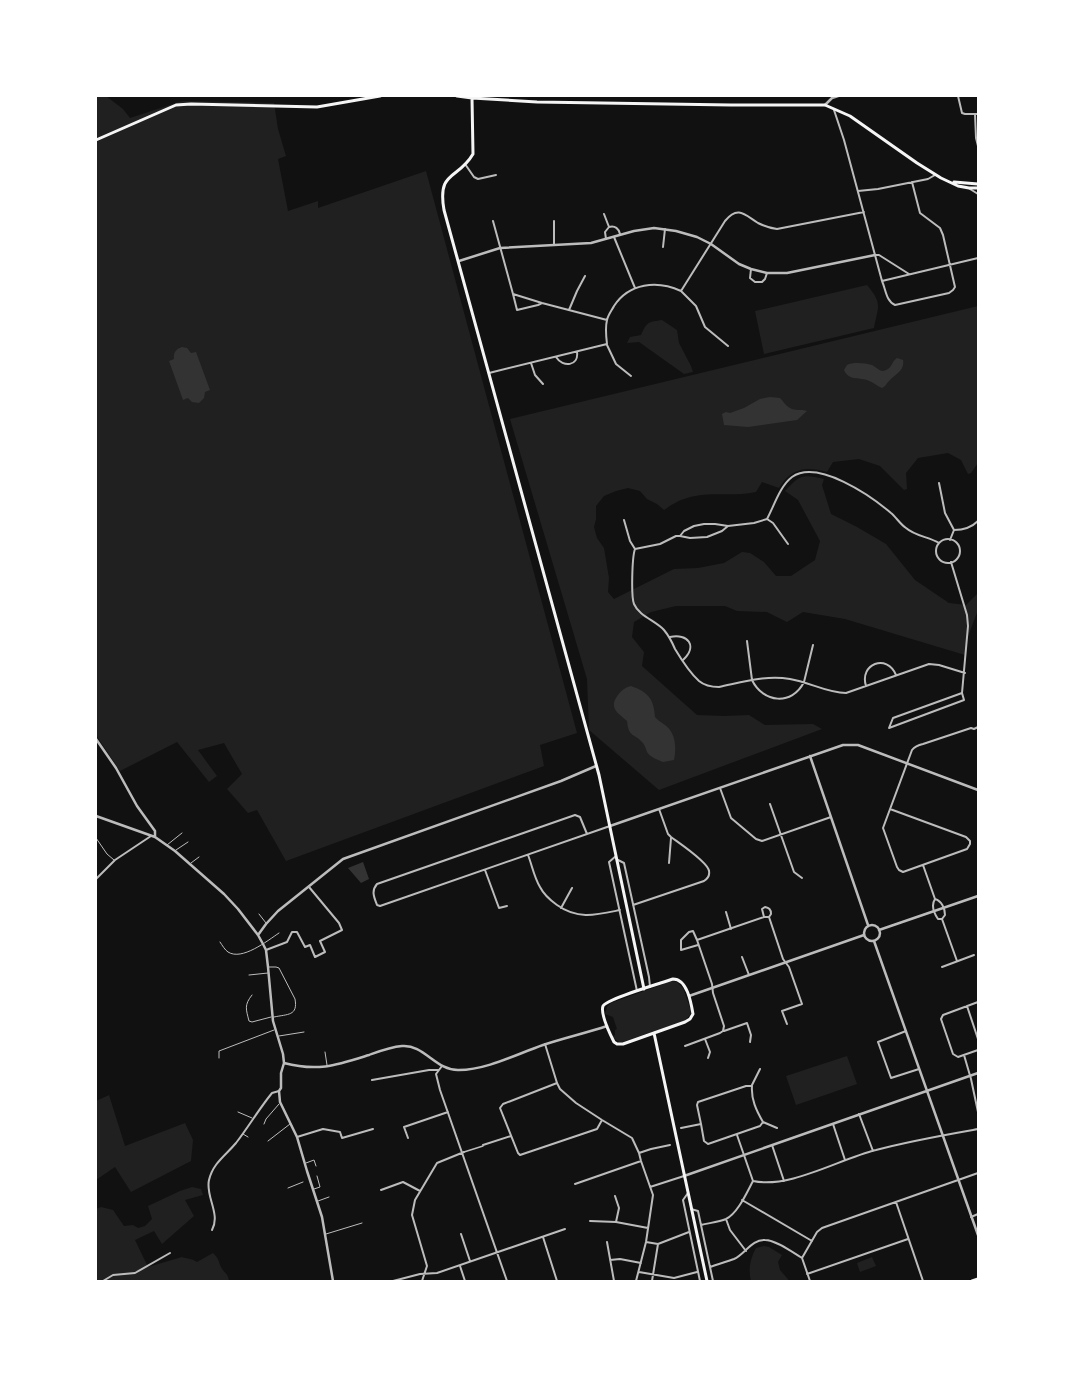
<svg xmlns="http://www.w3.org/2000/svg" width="1074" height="1377" font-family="Poppins,sans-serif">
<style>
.green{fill:#202020}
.water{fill:#333}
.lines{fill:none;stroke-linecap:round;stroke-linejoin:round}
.service{stroke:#bcbcbc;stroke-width:1}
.pedestrian{stroke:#bcbcbc;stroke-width:1.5}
.minor{stroke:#bcbcbc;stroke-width:2}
.tertiary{stroke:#bcbcbc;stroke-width:2.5}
.secondary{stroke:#f5f5f5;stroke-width:3}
</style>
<rect width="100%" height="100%" fill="#111"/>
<path class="green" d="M 96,96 L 106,96 L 123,109 L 130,118 L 182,101 L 274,103 L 278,129 L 286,156 L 278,159 L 288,211 L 318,201 L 318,208 L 426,171 L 577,733 L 540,745 L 544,766 L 286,861 L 257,810 L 248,813 L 227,789 L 242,774 L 224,743 L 198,750 L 217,776 L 209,782 L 177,742 L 120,771 L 96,735 Z
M 867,285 C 883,304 878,306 874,328 L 764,354 L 755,311 Z
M 978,306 L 978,463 L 971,473 L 968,474 L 961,460 L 948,453 L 918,458 L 906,473 L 907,489 L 904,490 L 880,466 L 859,459 L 833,462 L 827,472 C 806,466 791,468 779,488 L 762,482 L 756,492 C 733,497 709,491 687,498 C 679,500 671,505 664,510 L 657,504 L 647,499 L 640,491 L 628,488 L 616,491 L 604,496 L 596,506 L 596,519 L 594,527 L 597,538 L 604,548 L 609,578 L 608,592 L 614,599 L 674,569 L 698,568 L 724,563 L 742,552 L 750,553 L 764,562 L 776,576 L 791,576 L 815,560 L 820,541 L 798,500 L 785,491 C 800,475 802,474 824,479 L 822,485 L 831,514 L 857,527 L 886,544 L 915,580 L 949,603 L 966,605 L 978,593 L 978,610 L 967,639 L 965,655 L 845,619 L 803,612 L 787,622 L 767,612 L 737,611 L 725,606 L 676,606 L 651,612 L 634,622 L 632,637 L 644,652 L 642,666 L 697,715 L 724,716 L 749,715 L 765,725 L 813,724 L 822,729 L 659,790 L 589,730 L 587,679 L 510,419 Z
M 662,320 L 677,330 L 679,343 L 691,366 L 693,372 L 684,374 L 639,342 L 627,343 L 630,337 L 641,335 C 647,321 649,322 662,320 Z
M 672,981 L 677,982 L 683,988 L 691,1011 L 690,1015 L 684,1021 L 623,1042 L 619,1042 L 612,1037 L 615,1035 L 615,1030 L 617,1029 L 613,1017 L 605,1014 L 607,1007 L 611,1003 Z
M 847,1056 L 857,1084 L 796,1105 L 786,1076 Z
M 109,1095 L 125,1146 L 185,1123 L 193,1140 L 191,1161 L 131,1192 L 115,1167 L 96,1180 L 96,1101 Z
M 192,1187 L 201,1189 L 203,1195 L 185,1200 L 194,1216 L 162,1244 L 154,1231 L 135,1240 L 148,1267 L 182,1257 C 187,1259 191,1258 197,1262 L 213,1253 C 219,1259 218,1260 221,1267 C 224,1273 228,1273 229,1281 L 96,1281 L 96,1209 L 101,1207 L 113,1210 L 124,1226 L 133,1225 L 138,1228 L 145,1226 L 152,1219 L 148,1206 L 180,1191 Z
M 764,1246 L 769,1247 L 782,1255 L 778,1262 L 780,1270 L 787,1278 L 789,1281 L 751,1281 C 748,1269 750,1259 756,1248 Z
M 872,1257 L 876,1266 L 860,1272 L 857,1263 Z"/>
<path class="water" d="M 182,347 L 187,348 L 191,353 L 196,352 L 210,390 L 205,392 L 204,398 L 199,403 L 192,402 L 188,398 L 183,400 L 169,361 L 174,359 C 173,353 176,349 182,347 Z
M 897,358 L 903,360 C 905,371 895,374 889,381 C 886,384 886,386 882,388 C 877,386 873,382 867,380 C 858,377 849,381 844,370 L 847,365 C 853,362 865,363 872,365 C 878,368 880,373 886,370 C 892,368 892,361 897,358 Z
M 770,397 L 780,398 C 783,401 786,406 790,408 C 795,411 801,409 807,411 L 797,420 L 748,427 L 724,425 L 722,414 L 726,412 L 730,413 L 744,408 L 760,399 Z
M 631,686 C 648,692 654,699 655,717 C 659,722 667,725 670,730 C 676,738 676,751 674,760 L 663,762 C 658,760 650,757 647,752 C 646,749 645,746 643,743 C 634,732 629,739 627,721 C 618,713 608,708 618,695 C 622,690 624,688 631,686 Z
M 363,862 L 369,879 L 361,883 L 348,868 Z"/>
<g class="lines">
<path class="service" d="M 96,838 L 107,854 L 114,860
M 167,845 L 182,833
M 176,850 L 188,842
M 191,863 L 199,857
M 259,914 L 266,923
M 220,942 C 222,945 225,950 228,952 C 242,961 267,941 279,933
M 269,967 L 276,967 L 279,968 L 295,999 C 298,1016 288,1014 274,1017
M 249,975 L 268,973
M 252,995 C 244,1005 246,1009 249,1021 L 252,1022 L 271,1017
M 279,1036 L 304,1032
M 325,1052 L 327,1065
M 219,1058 L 219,1051 L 274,1030
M 238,1112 L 252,1118
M 264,1124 L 266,1119 L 279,1104
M 243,1134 L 248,1137
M 268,1141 L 290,1124
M 306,1163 L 314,1160 L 316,1166
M 288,1188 L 303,1182
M 314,1189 L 320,1187 L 317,1176
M 318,1201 L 329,1197
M 326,1234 L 362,1223"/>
<path class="pedestrian" d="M 464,1152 L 483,1146"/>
<path class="minor" d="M 958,96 L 962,113 L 965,114 L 978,114
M 834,110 L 844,140 L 882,281 C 886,290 886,301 895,305 L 949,293 L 953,290 L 955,287 L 943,235 L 940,228 L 920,213 L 912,182
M 975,114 L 976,138 L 978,146
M 465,164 L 474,177 L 478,179 L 496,175
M 970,189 L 978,194
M 858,191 L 878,189 L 928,179 L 935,175
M 604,214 L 609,227
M 493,221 L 513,294 L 542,303 L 607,320
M 614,237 L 635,288
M 606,239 L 605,232 L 609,227 C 615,225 619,229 620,234
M 554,245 L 554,221
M 663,247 L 665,229
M 875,255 L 879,255 L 909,274
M 751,269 L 750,278 L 755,282 L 762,282 L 765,279 L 767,273
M 882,281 L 978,258
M 681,291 L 696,306 L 705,327 L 728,346
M 513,294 L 517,310 L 538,305 L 542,303
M 569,310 L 577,291 L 585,276
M 607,345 L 616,364 L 631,376
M 556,357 C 563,368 579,366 577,352
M 531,363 L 535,375 L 543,384
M 489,373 L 607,344 C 606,336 605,328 607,320 C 608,315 612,310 614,306 C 629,283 657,280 681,291 L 725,221 C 738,205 745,215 758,223 C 764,226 770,228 777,229 L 864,212
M 939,483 L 945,513 L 954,530
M 767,519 L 773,523 L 788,544
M 624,520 L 630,541 L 635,549
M 680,536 L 690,538 L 707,537 L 722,531 L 728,526 L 754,523 L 767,519 C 774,506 780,486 792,477 C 818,459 871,496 891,513 C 896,517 900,524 906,528 C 915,536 929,537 939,543
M936 551a12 12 0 1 1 24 0a12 12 0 1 1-24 0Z
M 950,540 L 954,530 C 964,530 971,528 978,521
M 635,549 C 632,557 631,597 634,604 C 639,616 656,621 664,630 C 669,636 672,642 675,649 C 681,659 690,673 699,681 C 705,686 712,687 719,687 C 743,682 765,675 790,679 C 809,682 827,693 846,693 L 929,664 L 939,665 L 965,673
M 635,549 L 660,544 L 676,536 L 680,536 L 684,531 L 694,526 L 704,524 L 715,524 L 728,526
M 951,562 L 967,615 L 968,626 L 962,693
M 670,637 C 688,633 698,646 683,660
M 747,641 L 752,680 C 763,703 792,706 804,682 L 813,645
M 866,686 C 859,664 887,653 896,675
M 962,693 L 964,700 L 889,728 L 893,718 Z
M 720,788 L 731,818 L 756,839 L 762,841 L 831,817
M 770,804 L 794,872 L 802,878
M 890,809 L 966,837 L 970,841 L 970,844 L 967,849 L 903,872 L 899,870 L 897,867 L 883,828 L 912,750 C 915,746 918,745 923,744 L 971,728 L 974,729 L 978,727
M 587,834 L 580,817 L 575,815 L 377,884 C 371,891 374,897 377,905 L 380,906 L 610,826
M 528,855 C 532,865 534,877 540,887 C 544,895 550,900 557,905 C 578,920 596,915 620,910
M 616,856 L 609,862 L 637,991
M 618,860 L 624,863 L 649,977 L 650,987
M 669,863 L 671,838
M 923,865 L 935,899
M 485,870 L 499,908 L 507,906
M 96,879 L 115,860 L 151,836
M 935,899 C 942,901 945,909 945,915 L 942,919 L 938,919 C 934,913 931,905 935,899 Z
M 633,905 L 704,881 C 707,879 710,876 709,871 C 708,862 679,843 671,837 L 668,834 L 659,809
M 561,908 L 572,888
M 726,912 L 731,929
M 764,917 L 762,909 L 765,907 C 769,908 771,909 771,914 L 769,917
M 942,919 L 957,961
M 697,940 L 693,931 L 689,932 L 681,940 L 681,950 L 698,945
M 266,950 L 287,942 L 292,932 L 297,932 L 305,947 L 310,945 L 315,957 L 325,952 L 320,941 L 342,930 L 339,923 L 309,887
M 742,957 L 749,975
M 942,967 L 974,955
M 978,1002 L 943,1015 L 941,1019 L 953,1054 L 958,1057 L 978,1050
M 967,1006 L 978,1039
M 724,1031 L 747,1023 L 751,1035 L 750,1042
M 906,1031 L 878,1042 L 891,1078 L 919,1069
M 705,1039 L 710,1052 L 708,1058
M 545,1044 L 557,1083 L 560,1089 L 576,1103 L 602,1120 L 632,1138 L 639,1153 L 641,1161 L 653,1195 L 646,1242 L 636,1281
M 685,1046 L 720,1033 L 723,1031 L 724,1026 L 713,993 L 712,984 L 697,940 L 764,917 L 769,917 L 783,959 L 789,967 L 802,1004 L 782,1011 L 787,1024
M 964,1055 L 971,1079 L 978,1112
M 442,1066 L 436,1074 L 440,1090 L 507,1281
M 372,1080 L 429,1070 L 438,1070
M 557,1083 L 503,1104 L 500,1108 L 518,1153 L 520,1155 L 594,1130 L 597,1129 L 602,1120
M 752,1085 L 760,1069
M 859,1114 L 873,1151
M 763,1122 L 777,1128
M 833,1124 L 845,1160
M 681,1128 L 701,1124 L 697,1105 L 698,1102 L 746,1086 L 752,1086 C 751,1099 756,1110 763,1122 L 760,1126 L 708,1144 L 704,1141 L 701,1124
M 737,1135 L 753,1181
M 297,1137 L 323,1129 L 340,1132 L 342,1138 L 373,1129
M 408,1138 L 404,1127 L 448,1112
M 483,1145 L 511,1136
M 772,1145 L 784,1181
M 639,1153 L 651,1149 L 670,1145
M 753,1181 C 790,1189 839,1159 876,1150 C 909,1141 944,1135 978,1129
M 575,1184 L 641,1161
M 650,1187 L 684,1176
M 381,1190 L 403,1182 L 420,1191
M 688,1193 L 683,1200 L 700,1281
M 615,1196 L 619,1208 L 616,1222
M 742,1200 L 812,1241
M 896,1202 L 923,1281
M 691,1209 L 698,1211 L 713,1281
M 971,1217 L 978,1214
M 726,1219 L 730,1230 L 746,1251
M 590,1221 L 616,1222 L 648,1228
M 701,1225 C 709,1223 719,1222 726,1219 C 738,1213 747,1192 753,1181
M 212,1230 C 221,1214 205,1196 209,1180 C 213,1163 226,1155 236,1143 C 249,1126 259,1109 272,1093 L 279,1091
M 461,1234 L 470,1261
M 543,1237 L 557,1281
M 607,1242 L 614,1281
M 646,1242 L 658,1244 L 689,1232
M 802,1258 L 817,1232 L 822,1228 L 978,1173
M 610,1260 L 620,1259 L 641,1263
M 460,1266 L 465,1281
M 710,1267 C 718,1264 726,1262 734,1259 C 745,1254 752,1239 765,1240 C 776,1240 792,1252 802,1258 L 810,1281
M 639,1272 L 674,1278 L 697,1272
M 807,1274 L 908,1239
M 103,1281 L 113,1275 L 135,1273 L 170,1253
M 393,1281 L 420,1274 L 437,1273 L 565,1229
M 422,1281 L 427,1266 L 412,1215 L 415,1200 L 437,1163 L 464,1152
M 652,1281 L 658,1244"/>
<path class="tertiary" d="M 825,105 L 832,98 L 838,96
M 459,261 L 500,248 L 591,243 L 634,231 L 654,228 L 676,231 L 697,237 L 711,244 L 739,264 L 751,269 L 767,273 L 787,273 L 875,255
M 96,739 L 116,768 L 137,806 L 155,831 L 155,837
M 810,756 L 868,925
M 96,816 L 155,837 L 175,851 L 224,894 L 238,909 L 258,935 L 263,944 L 266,950 L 268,967 L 273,1021 L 283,1054 L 284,1063 L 281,1073 L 281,1088 L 279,1091 L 280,1102 L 297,1137 L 307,1171 L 322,1217 L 333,1281
M 610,826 L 843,745 L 858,745 L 978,790
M864 933a8 8 0 1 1 16 0a8 8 0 1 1-16 0Z
M 879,930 L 978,896
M 258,935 L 266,924 L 278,911 L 343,859 L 561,781 L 596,766
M 874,941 L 978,1235
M 689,996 L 864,935
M 284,1063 C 318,1072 337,1065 369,1055 C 380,1051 390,1047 402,1046 C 424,1044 436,1071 459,1070 C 486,1070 517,1054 543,1045 C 564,1038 586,1033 607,1026
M 684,1176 L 978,1073"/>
<path class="secondary" d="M 457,96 L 472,98 L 537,102 L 731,105 L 825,105 L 850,116 L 917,163 L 941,178 L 958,186 L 969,188 L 978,188
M 472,98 L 473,154 C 458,180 437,170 444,210 L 599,775 L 644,989
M 96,140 L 176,105 L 191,104 L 317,107 L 380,96
M 954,182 L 978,184
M 673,979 C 687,979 691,1002 693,1014 L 690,1019 L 685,1022 L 623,1044 L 617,1044 L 614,1042 C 610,1034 600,1014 603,1006 C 606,999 662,983 673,979 Z
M 654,1033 L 707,1281
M 972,1281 L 978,1279"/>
</g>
<rect width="1074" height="1377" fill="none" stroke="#ffffff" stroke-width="194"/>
</svg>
